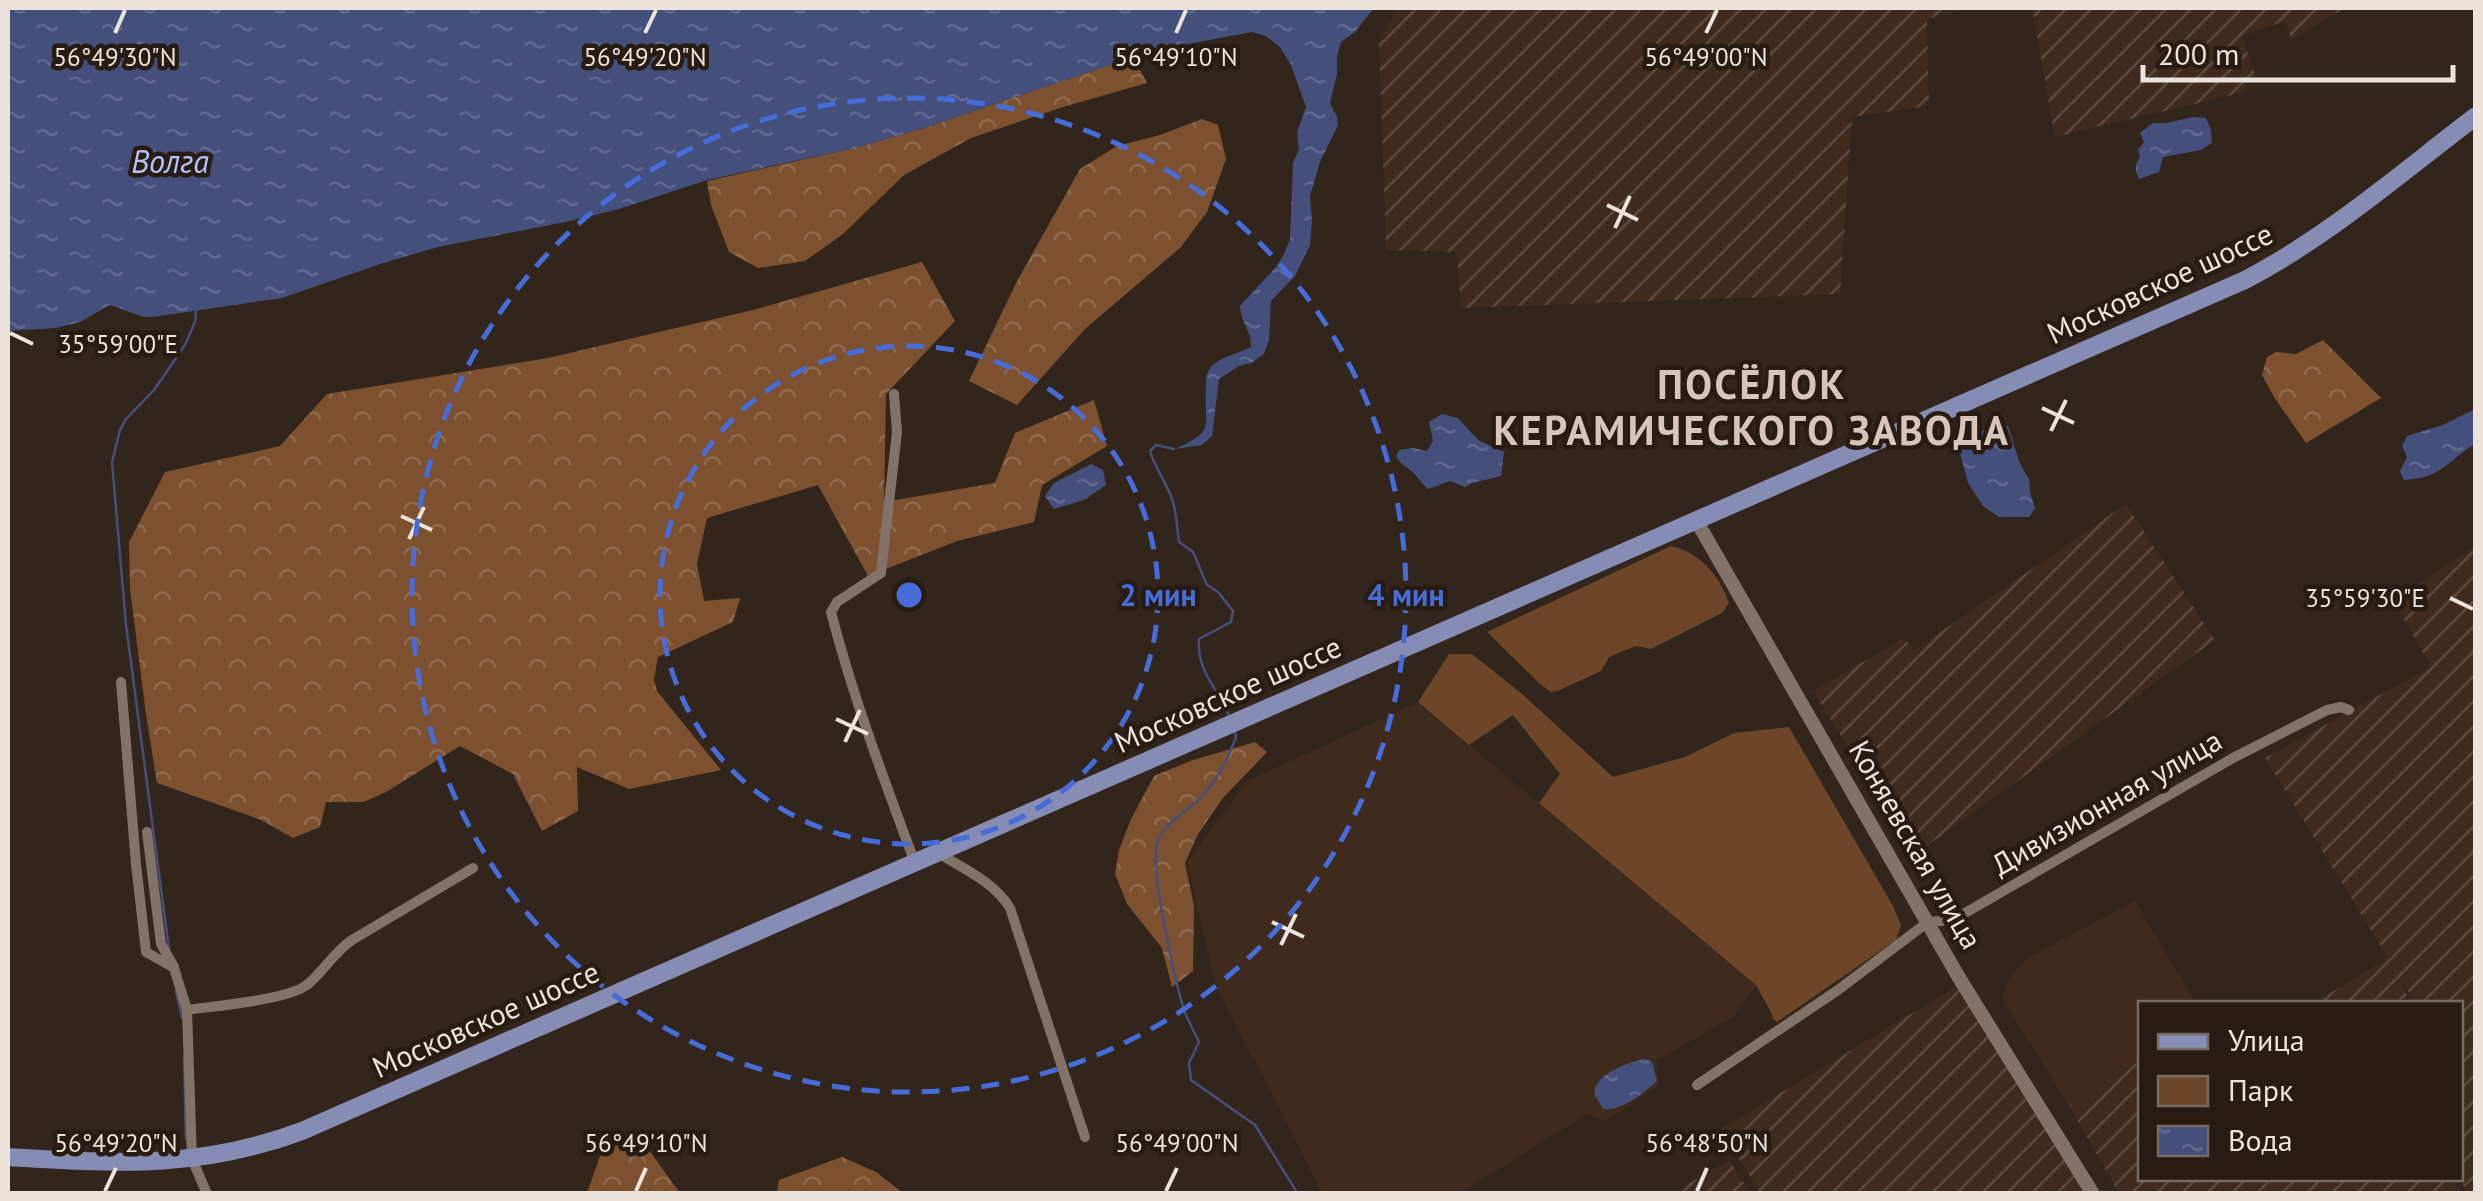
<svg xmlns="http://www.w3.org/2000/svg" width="2483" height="1201" font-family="'PT Sans',sans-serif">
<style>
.built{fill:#3f2b1e}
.industrial{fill:url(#industrial-furrows)}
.green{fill:#6d462a}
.forest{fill:url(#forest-crowns)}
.water{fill:url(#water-ripples)}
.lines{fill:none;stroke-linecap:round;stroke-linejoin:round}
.stream{stroke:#444f7c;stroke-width:2.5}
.minor{stroke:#827267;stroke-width:10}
.tertiary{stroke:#827267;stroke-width:14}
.primary{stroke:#868cb4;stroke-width:18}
.ticks{fill:none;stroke:#ece3dd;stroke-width:4}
.ring{fill:none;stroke:#466cd9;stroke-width:5;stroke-dasharray:18 12}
.labels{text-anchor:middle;stroke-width:9;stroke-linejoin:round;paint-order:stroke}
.street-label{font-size:30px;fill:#ece3dd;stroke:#281b12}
.water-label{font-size:32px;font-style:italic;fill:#b1c2fc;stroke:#281b12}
.district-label{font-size:40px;font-weight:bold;letter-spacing:2.5px;fill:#d7c5b9;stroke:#281b12}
.ticks-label{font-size:25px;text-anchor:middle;fill:#ece3dd;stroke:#281b12;stroke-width:9;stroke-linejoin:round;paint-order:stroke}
.centre{fill:#466cd9;stroke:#281b12;stroke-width:5}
.ring-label{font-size:30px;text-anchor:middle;font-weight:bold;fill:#466cd9;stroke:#281b12;stroke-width:9;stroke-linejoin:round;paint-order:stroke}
</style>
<defs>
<pattern id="industrial-furrows" width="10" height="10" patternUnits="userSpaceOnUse" patternTransform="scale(2.5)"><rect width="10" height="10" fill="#3f2b1e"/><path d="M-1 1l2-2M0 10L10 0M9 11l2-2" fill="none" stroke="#5b4a3e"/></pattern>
<pattern id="forest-crowns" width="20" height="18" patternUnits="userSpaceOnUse" patternTransform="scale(2.5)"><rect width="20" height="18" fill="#7d5130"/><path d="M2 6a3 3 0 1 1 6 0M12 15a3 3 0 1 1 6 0" fill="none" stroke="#906a4e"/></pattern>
<pattern id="water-ripples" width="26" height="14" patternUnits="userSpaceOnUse" patternTransform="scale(2.5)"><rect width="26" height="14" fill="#444f7c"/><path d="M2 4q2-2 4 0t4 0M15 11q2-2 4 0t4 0" fill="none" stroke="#5f688e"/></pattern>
</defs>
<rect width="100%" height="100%" fill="#32251b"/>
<path class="built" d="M 1418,702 L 1756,985 L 1733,1017 L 1657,1060 L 1659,1085 L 1606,1121 L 1587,1114 L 1461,1193 L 1322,1193 L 1215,984 L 1187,862 L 1247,781 Z
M 2135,901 L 2196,1003 L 2140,1004 L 2140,1061 L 2069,1106 L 2002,999 L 2011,974 L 2031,956 Z"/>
<path class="industrial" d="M 1398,8 L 1968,8 L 1927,19 L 1929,106 L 1852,117 L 1840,294 L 1461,308 L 1457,252 L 1386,250 L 1379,41 Z
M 2032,8 L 2345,8 L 2291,40 L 2285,21 L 2242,36 L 2256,77 L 2248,78 L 2245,92 L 2055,137 Z
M 2126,504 L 2215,640 L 1914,855 L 1813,691 L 1904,638 L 1913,651 Z
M 2475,546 L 2475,1193 L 2468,1193 L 2459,1179 L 2460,1004 L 2402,1003 L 2412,997 L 2400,978 L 2407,996 L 2395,1003 L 2314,1003 L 2388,958 L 2265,758 L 2431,667 L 2393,600 Z
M 1957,986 L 2086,1193 L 1760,1193 L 1721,1129 Z
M 2140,1061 L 2140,1178 L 2452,1178 L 2460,1193 L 2119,1193 L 2069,1106 Z
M 1729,1160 L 1750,1193 L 1673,1193 Z"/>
<path class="green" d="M 1671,546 C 1701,553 1719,575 1729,603 L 1722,613 L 1651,649 L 1636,646 L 1609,657 L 1601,671 L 1560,690 L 1551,692 L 1540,684 L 1487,632 Z
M 1449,654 L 1472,654 L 1521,693 L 1613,777 L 1685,757 L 1734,733 L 1789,727 L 1893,906 L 1901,925 L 1896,940 L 1777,1022 L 1773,1019 L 1771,1012 L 1756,985 L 1539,803 L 1560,774 L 1513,715 L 1469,745 L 1418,702 Z"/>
<path class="forest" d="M 1133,57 L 1147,83 L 1063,107 L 971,138 L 904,175 L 843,234 L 805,261 L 758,268 L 729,252 L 711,205 L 707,181 L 855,148 L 927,127 Z
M 1202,119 L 1218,125 L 1226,159 L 1207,212 L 1180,248 L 1085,329 L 1017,405 L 969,381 L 1017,281 L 1080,169 L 1117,146 L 1160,135 Z
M 922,262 L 955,321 L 886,394 L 884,502 L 995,483 L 1015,433 L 1094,400 L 1107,446 L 1042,485 L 1034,522 L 957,541 L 868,576 L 818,485 L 707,518 L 697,564 L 704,601 L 740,598 L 733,622 L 658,657 L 654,680 L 657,691 L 721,770 L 629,789 L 577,767 L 578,811 L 542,831 L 513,774 L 460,746 L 386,792 L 364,802 L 326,802 L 320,827 L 293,838 L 259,819 L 157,783 L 146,714 L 130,589 L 129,542 L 165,472 L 280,446 L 327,394 L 548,358 L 753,310 Z
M 2323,340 L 2381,398 L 2306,443 L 2274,397 L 2262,375 L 2267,357 L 2276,352 L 2296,354 Z
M 1255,742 L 1267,752 L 1223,798 L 1198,834 L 1185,863 L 1194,906 L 1193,971 L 1172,987 L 1162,948 L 1127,904 L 1115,874 L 1119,850 L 1131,819 L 1154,776 L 1193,760 Z
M 635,1131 L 680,1193 L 587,1193 L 600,1156 Z
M 842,1157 L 876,1172 L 903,1193 L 777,1193 L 779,1180 Z"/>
<path class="water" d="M 8,8 L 1374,8 L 1355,32 L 1341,42 L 1337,56 L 1337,74 L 1330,103 L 1337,117 L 1338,125 L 1320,162 L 1310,196 L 1312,221 L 1310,245 L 1295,276 L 1271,301 L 1269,340 L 1264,354 L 1251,363 L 1239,366 L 1219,379 L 1212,436 L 1202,445 L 1175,449 C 1218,429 1203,427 1206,386 C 1206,381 1206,375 1209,370 C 1217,357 1238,354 1251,347 C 1252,331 1240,322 1240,306 L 1276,267 L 1283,256 L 1290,240 L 1293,163 L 1299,149 L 1297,132 L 1306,107 L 1291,65 L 1280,47 L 1266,36 L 1252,32 L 1188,44 L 1133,57 L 927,127 L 855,148 L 707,180 L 619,209 L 570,221 L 438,247 L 380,264 L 282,298 L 153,317 L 144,317 L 110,305 L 80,322 L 56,328 L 8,331 Z
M 2193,117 L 2206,118 L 2211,131 L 2212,143 L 2201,150 L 2163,157 L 2159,172 L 2139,179 C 2135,171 2134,165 2140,157 L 2138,150 L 2144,142 L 2140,133 L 2153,123 L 2167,123 Z
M 2475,409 L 2475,444 C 2446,462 2442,478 2404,480 L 2400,471 L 2407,457 L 2402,446 L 2407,436 L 2443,425 Z
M 1442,414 L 1458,418 L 1478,440 L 1504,452 L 1501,476 L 1472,483 L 1465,487 L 1450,481 L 1428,489 C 1421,483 1417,475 1410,470 C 1403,464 1401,465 1396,456 L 1399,450 L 1413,448 L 1427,451 L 1433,441 L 1429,422 Z
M 1999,424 L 2008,426 L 2020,464 L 2029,479 L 2030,493 L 2035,508 L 2029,517 L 1999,517 L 1983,506 L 1968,483 L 1961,456 L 1954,447 L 1965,438 Z
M 1091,464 L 1103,470 L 1106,485 L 1084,500 L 1054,509 L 1045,496 L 1054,483 Z
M 1645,1059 L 1652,1062 L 1657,1081 C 1643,1093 1623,1111 1603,1109 C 1603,1108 1595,1096 1595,1095 C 1590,1076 1631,1061 1645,1059 Z"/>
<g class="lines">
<path class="stream" d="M 1174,449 L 1156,445 L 1150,451 C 1155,468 1166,482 1172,499 C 1177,513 1177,528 1179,542 L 1193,552 L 1207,585 L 1218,592 L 1233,611 L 1231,622 L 1199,639 C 1196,670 1218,689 1229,716
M 1235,733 L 1236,737 C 1228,759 1218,779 1201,797 C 1188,811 1166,821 1158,840 C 1148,864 1175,979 1183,1007 C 1187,1019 1194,1031 1199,1042 L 1189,1063 L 1191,1080 L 1255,1125 L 1298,1194
M 169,949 L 126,625 L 112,462 L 120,430 L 126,419 L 154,390 L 185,345 L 195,322 L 196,311
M 176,991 L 182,1018
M 184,1056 L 186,1139"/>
<path class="minor" d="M 894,394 L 897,432 L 881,573 L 837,602 L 831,612 C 853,697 884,780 915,863
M 121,682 L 136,864 L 146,952 L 174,968 L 187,1010 L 192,1159 L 207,1194
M 147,832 L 161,944 L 174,967
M 938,853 C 964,869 994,882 1010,908 L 1085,1137
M 187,1010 C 213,1006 290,1000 308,984 C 324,971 334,952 352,940 L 473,868
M 1697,1085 L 1838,990 L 1928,922 L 1953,920 L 2233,758 L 2327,710 L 2341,707 L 2349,710"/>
<path class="tertiary" d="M 1696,520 L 1958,976 L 2093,1194"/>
<path class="primary" d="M 8,1157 C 116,1163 197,1170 302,1131 L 2245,280 C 2329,236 2401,173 2476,116"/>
</g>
<path class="ticks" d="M 115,33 L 125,10M 645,33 L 656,10M 1176,33 L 1186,10M 1706,33 L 1717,10M 1607,205 L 1638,220M 1615,228 L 1630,196M 10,333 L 33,344M 2042,408 L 2074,423M 2051,431 L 2066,400M 401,516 L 432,530M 409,539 L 424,507M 2450,598 L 2473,609M 836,719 L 868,734M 845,742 L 860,710M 1272,922 L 1304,937M 1281,945 L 1296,914M 105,1191 L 116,1168M 636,1191 L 646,1168M 1166,1191 L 1177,1168M 1697,1191 L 1707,1168"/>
<g class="ring">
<circle cx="909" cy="595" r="249"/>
<circle cx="909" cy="595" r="497"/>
</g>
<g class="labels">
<g class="street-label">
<text transform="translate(2160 284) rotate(-25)" y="10">Московское шоссе</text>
<text transform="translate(1228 695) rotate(-24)" y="10">Московское шоссе</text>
<text transform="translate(2107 803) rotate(-30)" y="10">Дивизионная улица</text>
<text transform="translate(1915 845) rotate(60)" y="10">Коняевская улица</text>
<text transform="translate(486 1020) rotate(-24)" y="10">Московское шоссе</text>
</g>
<g class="water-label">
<text x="170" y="173">Волга</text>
</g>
<g class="district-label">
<text x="1752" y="399">ПОСЁЛОК<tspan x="1752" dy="46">КЕРАМИЧЕСКОГО ЗАВОДА</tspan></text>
</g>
</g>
<g class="ticks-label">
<text x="115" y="66">56°49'30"N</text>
<text x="645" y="66">56°49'20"N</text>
<text x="1176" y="66">56°49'10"N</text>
<text x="1706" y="66">56°49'00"N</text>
<text x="118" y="353">35°59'00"E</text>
<text x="2365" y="607">35°59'30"E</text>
<text x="116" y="1152">56°49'20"N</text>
<text x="646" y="1152">56°49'10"N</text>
<text x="1177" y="1152">56°49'00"N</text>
<text x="1707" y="1152">56°48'50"N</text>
</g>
<circle cx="909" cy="595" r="15" class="centre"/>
<g class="ring-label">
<text x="1158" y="606">2 мин</text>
<text x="1406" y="606">4 мин</text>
</g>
<rect width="2483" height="1201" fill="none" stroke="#ece3dd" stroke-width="20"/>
<rect x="2138" y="1001" width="325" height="180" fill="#281b12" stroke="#766b63" stroke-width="2.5"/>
<rect x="2158" y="1034" width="50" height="15" fill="#868cb4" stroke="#766b63" stroke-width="2.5"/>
<text x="2228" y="1051" font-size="30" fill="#ece3dd">Улица</text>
<rect x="2158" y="1076" width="50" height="30" fill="#6d462a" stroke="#766b63" stroke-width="2.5"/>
<text x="2228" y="1101" font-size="30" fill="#ece3dd">Парк</text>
<rect x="2158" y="1126" width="50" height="30" fill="url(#water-ripples)" stroke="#766b63" stroke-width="2.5"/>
<text x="2228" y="1151" font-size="30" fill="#ece3dd">Вода</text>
<path d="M2143 65v15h310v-15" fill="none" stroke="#ece3dd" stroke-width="5"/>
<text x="2158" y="65" font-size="30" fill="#ece3dd" stroke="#281b12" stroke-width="8" paint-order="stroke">200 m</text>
</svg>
